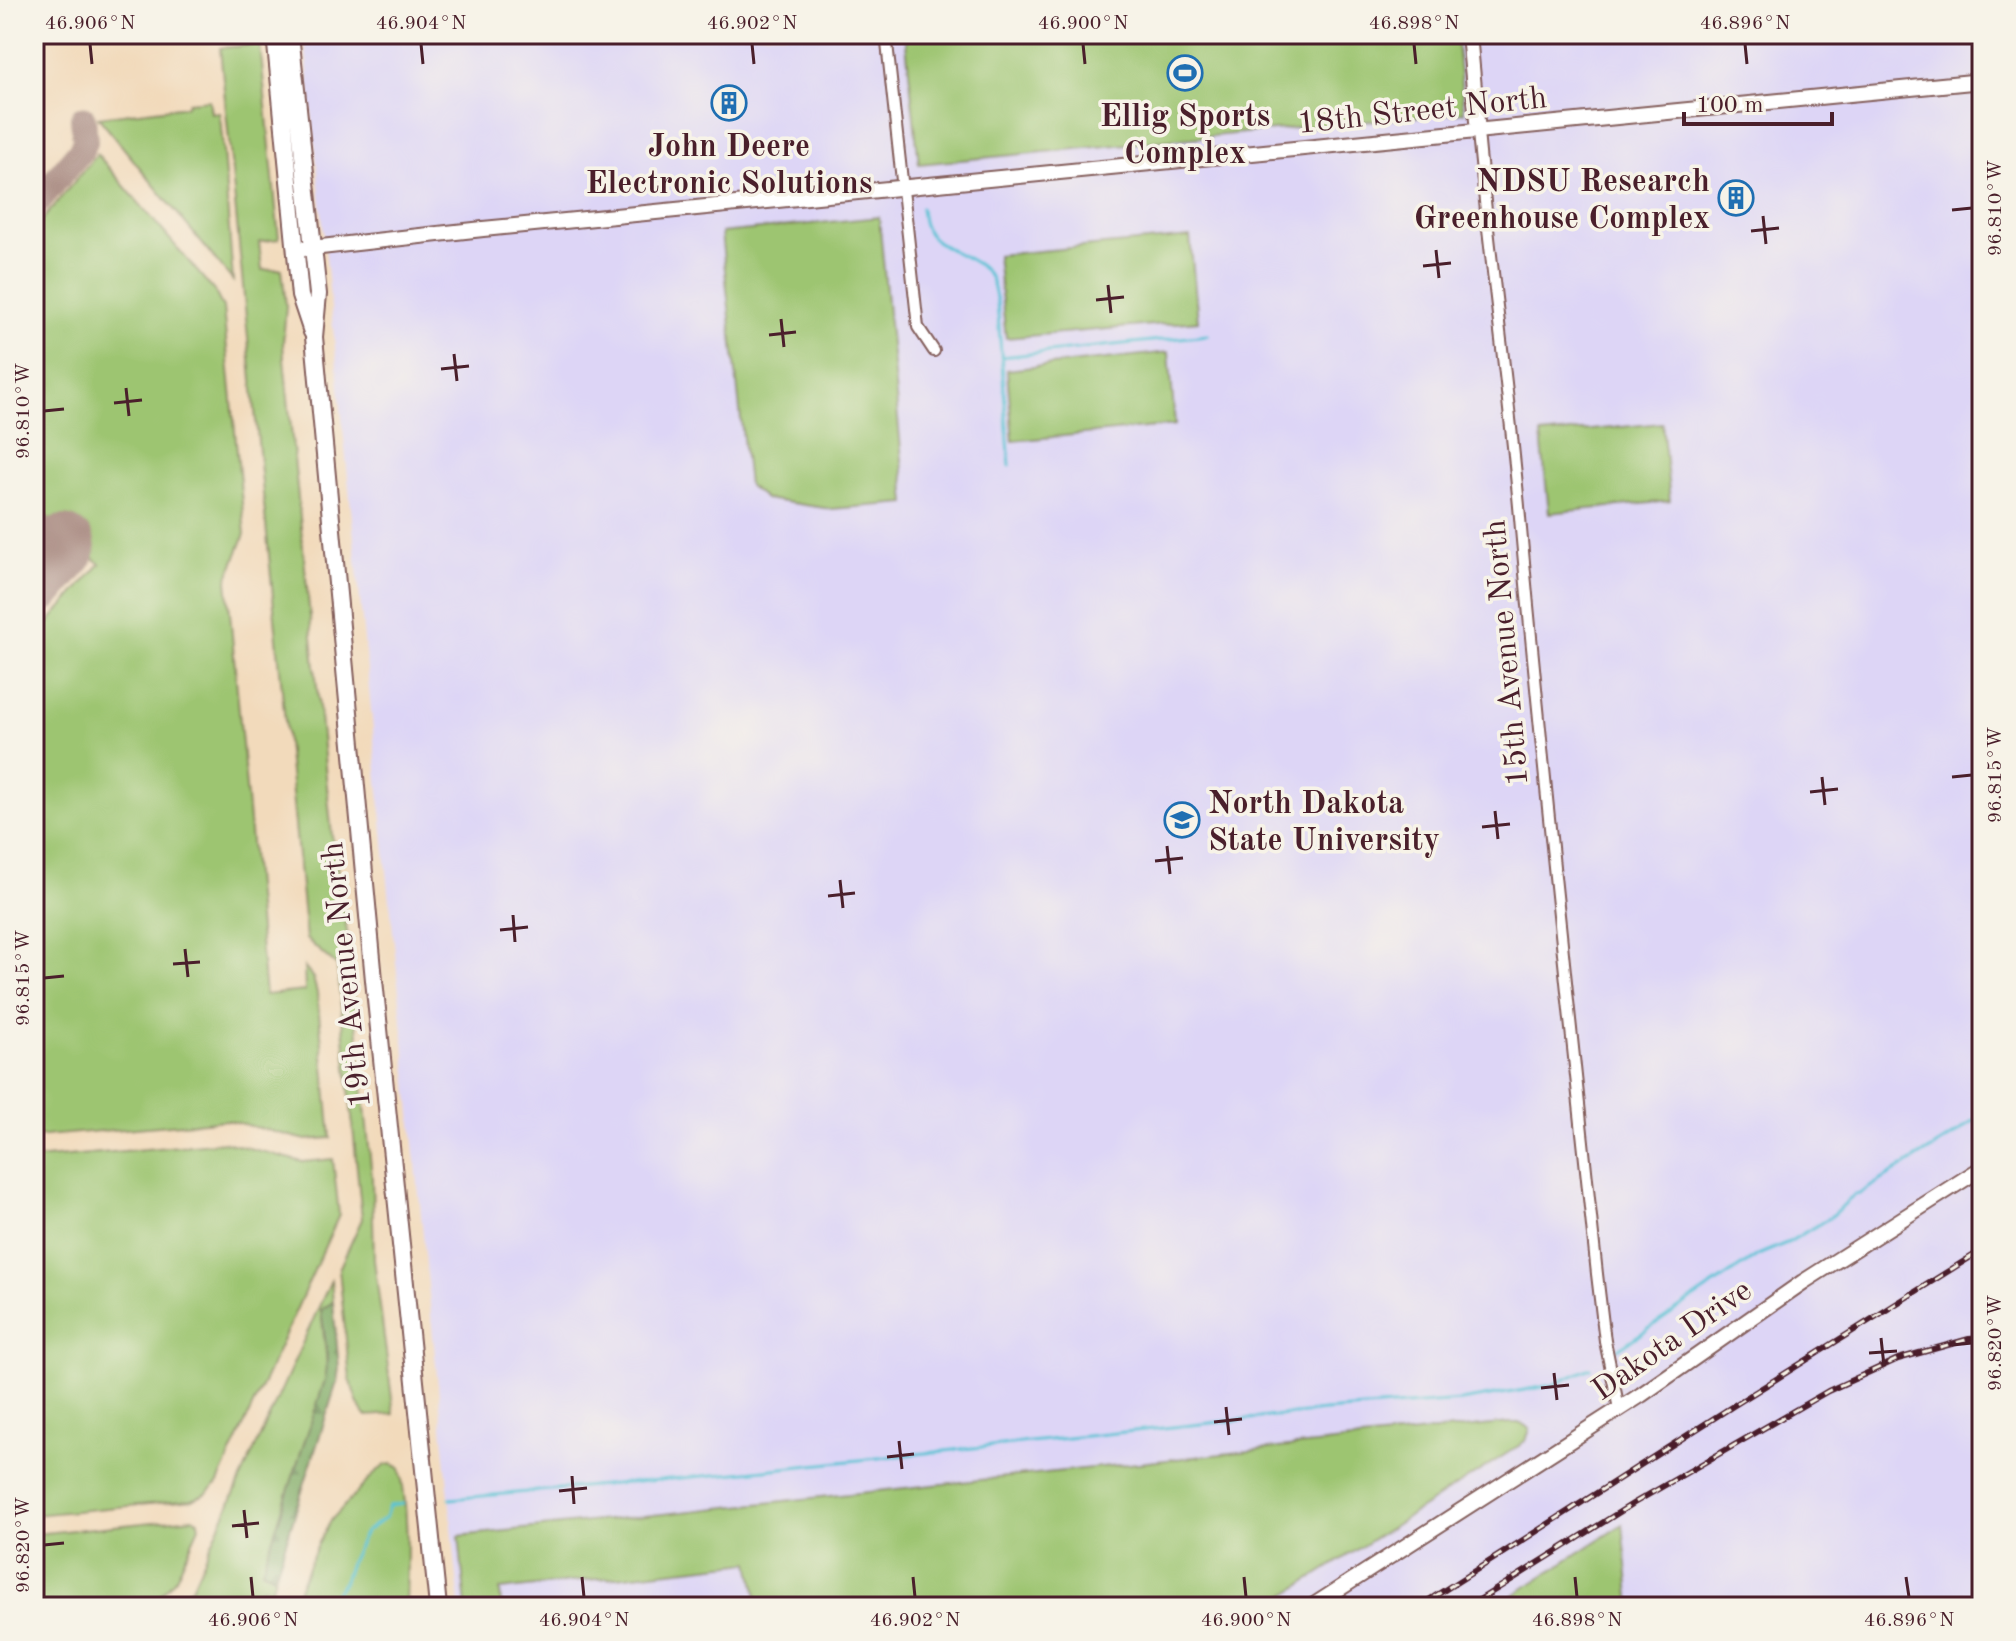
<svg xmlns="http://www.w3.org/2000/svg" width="2016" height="1641" font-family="'Old Standard TT',serif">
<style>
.built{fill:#ddd5f6}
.green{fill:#9dc571;stroke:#74724e;stroke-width:2}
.forest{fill:url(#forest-firs);stroke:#646447;stroke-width:2}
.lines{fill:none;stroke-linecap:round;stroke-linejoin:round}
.stream{stroke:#59c3d4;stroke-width:3}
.taxiway{stroke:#9e7c73;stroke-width:26}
.runway{stroke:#9e7c73;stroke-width:66}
.street-casing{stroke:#85605d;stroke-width:14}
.secondary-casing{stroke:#85605d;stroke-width:18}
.primary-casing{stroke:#85605d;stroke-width:20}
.street{stroke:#fff;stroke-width:10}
.secondary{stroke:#fff;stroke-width:14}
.primary{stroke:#fff;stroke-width:16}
.rail-casing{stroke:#4a1f2b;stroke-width:6}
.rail{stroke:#f7f3e8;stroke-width:3;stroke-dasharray:9;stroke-linecap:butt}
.ticks{fill:none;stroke:#4a1f2b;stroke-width:3}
.labels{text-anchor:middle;stroke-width:7;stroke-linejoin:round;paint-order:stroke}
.street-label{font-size:32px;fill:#4a1f2b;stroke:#f7f3e8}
.poi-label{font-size:32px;font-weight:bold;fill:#4a1f2b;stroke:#f7f3e8}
.neatline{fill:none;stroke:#4a1f2b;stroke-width:3}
.ticks-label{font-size:20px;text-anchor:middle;fill:#4a1f2b}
</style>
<defs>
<pattern id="forest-firs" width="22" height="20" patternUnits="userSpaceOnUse" patternTransform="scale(2)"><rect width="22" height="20" fill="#7eaa63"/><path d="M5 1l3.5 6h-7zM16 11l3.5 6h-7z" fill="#698a52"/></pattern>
</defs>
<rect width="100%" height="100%" fill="#f7f3e8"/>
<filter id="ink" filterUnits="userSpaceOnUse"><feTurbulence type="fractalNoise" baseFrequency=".0125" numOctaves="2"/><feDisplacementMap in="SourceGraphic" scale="16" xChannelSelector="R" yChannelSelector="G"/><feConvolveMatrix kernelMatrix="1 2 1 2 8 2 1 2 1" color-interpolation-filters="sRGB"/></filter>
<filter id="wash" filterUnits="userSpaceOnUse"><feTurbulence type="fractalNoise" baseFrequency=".006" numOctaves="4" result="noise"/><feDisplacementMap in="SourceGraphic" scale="32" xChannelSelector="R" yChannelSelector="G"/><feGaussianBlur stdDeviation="1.8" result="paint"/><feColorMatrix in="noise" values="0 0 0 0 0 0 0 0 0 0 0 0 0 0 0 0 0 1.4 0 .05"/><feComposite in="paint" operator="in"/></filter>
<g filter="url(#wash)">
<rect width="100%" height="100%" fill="#f2dabb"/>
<path class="built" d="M 304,34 L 1982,34 L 1982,1607 L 460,1607 Z"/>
<path class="green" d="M 252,34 L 259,34 L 279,239 L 259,242 L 262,270 L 282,269 L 286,306 L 283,343 L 284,358 L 332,836 L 349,944 L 358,1036 L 372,1177 L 374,1260 L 394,1414 L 366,1416 L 358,1404 L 350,1380 L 339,1269 L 362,1219 L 337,966 L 306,939 L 220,48 L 253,45 Z
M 905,34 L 1456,34 L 1464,112 L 919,164 Z
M 209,100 L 211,113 L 219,112 L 221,125 L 233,281 L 98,117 L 187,106 L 188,102 Z
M 97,154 L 215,292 L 223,308 L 245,534 L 227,580 L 265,995 L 305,991 L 304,967 L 313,978 L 317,993 L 331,1138 L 306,1140 L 227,1120 L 34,1137 L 34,639 L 100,564 L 34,505 L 34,230 Z
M 879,217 L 906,503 L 831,509 L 765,499 L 748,485 L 721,233 Z
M 1190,237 L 1198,321 L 1006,338 L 997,255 Z
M 1169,352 L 1175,425 L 1013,441 L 1007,370 Z
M 1662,423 L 1670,501 L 1549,513 L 1541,435 Z
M 225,1142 L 303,1162 L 333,1159 L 339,1215 L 218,1483 L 206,1494 L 192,1500 L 34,1515 L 34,1193 L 36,1192 L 34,1159 Z
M 331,1280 L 333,1302 L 321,1310 L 326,1354 L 327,1370 L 325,1381 L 263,1571 L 275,1576 L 271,1591 L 265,1587 L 245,1595 L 237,1607 L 171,1607 L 192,1587 Z
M 1510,1423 L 1521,1423 L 1530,1429 L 1527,1438 L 1520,1445 L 1267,1607 L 759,1607 L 750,1562 L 500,1590 L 501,1607 L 466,1607 L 459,1536 Z
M 392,1464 L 400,1468 C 409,1514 407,1561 406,1607 L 291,1607 L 317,1546 L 332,1519 L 376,1472 L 386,1465 Z
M 193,1518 L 198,1521 L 199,1527 L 176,1578 L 160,1596 L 139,1604 L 104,1607 L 34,1607 L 34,1534 Z
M 1623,1524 L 1631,1607 L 1495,1607 Z"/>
<path class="forest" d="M 333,1302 L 339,1368 L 337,1382 L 275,1576 L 262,1570 L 325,1380 C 330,1358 324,1333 321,1310 Z"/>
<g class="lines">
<path class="stream" d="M 921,208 C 922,214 922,222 925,227 C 935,251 976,254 990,277 C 994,285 995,294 997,302 L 1010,466
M 1001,357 L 1208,335
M 1618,1349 L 1758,1255 L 1789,1242 L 1832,1216 L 1855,1194 L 1859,1194 L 1959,1132 C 1964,1127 1975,1119 1982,1117
M 450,1499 L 736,1473 L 1324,1411 L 1461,1401 L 1553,1385 L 1590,1368
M 329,1607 L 335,1593 L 343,1583 L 351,1560 L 365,1532 L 385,1518 L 389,1506 L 403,1504"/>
<path class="taxiway" d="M 34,206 L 81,150 L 85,141 L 83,119
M 34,522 L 63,548"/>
<path class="runway" d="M 34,582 L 63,548"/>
</g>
</g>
<g filter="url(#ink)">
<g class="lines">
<defs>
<path id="street" d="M 886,34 L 918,327 L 934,351
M 1478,132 C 1490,265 1510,396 1521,529 C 1543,777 1571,1026 1597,1274 L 1605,1341 L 1619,1409"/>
<path id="secondary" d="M 1469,34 L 1478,132
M 303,249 L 483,229 L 1982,81
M 1311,1607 L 1641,1395 L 1803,1282 L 1982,1168"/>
<path id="primary" d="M 275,34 L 300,296 L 312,332
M 290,34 L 318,294 L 314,337 L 374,980 L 438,1607"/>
</defs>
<use href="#street" class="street-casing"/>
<use href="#secondary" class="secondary-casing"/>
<use href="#primary" class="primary-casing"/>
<use href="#street" class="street"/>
<use href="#secondary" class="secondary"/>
<use href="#primary" class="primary"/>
<defs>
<path id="rail" d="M 1418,1607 L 1733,1406 L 1982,1250
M 1468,1607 L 1634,1503 L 1828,1391 L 1898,1359 L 1969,1339 L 1982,1338"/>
</defs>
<use href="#rail" class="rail-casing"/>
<use href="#rail" class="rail"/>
</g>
</g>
<path class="ticks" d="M 90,44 L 92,64M 421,44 L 423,64M 752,44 L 754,64M 1083,44 L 1085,64M 1414,44 L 1416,64M 1745,44 L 1747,64M 1952,210 L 1972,208M 1763,216 L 1766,244M 1751,231 L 1779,228M 1436,250 L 1439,278M 1423,266 L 1451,263M 1108,285 L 1111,313M 1096,300 L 1124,297M 781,319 L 784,347M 769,335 L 796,332M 454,354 L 457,381M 441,369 L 469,366M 126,388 L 129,416M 114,403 L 142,400M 44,411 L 64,409M 1822,777 L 1825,805M 1952,777 L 1972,775M 1810,792 L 1838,789M 1495,811 L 1498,839M 1482,827 L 1510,824M 1167,846 L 1170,874M 1155,861 L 1183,858M 840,880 L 843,908M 828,896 L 855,893M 513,915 L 515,942M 500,930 L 528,927M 185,949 L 188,977M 173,964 L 200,962M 44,978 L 64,976M 1881,1338 L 1884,1366M 1952,1345 L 1972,1343M 1869,1353 L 1897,1351M 1554,1373 L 1557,1400M 1541,1388 L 1569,1385M 1226,1407 L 1229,1435M 1214,1422 L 1242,1419M 899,1441 L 902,1469M 887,1457 L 914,1454M 572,1476 L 574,1504M 559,1491 L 587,1488M 244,1510 L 247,1538M 232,1526 L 259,1523M 44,1545 L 64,1543M 251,1577 L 253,1597M 582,1577 L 584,1597M 913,1577 L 915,1597M 1244,1577 L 1246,1597M 1575,1577 L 1577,1597M 1906,1577 L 1909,1597"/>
<defs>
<symbol id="stadium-ring" viewBox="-11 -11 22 22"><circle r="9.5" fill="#f7f3e8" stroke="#1f6fb2" stroke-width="1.5"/><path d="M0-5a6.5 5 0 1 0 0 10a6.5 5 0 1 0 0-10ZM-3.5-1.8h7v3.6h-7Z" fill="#1f6fb2"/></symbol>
<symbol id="building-ring" viewBox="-11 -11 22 22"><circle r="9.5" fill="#f7f3e8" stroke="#1f6fb2" stroke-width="1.5"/><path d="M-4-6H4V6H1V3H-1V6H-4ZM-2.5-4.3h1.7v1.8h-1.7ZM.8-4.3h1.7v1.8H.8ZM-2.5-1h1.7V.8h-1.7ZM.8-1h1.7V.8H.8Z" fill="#1f6fb2"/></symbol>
<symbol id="university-ring" viewBox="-11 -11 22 22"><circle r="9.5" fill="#f7f3e8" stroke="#1f6fb2" stroke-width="1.5"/><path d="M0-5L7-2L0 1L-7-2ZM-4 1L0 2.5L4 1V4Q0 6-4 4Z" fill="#1f6fb2"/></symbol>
</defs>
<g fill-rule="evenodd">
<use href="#stadium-ring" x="1165" y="53" width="40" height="40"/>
<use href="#building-ring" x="709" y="83" width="40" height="40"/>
<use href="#building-ring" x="1716" y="178" width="40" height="40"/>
<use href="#university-ring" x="1162" y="800" width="40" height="40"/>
</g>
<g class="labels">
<g class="street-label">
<text transform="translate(1422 109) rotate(-6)" y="11">18th Street North</text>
<text transform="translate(1505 653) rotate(-95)" y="11">15th Avenue North</text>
<text transform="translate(345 975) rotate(-96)" y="11">19th Avenue North</text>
<text transform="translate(1671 1339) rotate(-35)" y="11">Dakota Drive</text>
</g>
<g class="poi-label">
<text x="1185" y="126">Ellig Sports<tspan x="1185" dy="37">Complex</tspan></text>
<text x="729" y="156">John Deere<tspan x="729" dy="37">Electronic Solutions</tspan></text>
<text x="1710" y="191" text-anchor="end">NDSU Research<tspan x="1710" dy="37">Greenhouse Complex</tspan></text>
<text x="1208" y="813" text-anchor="start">North Dakota<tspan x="1208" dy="37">State University</tspan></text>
</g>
</g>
<rect width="2016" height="1641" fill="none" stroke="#f7f3e8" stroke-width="88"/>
<path d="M1684 112v12h148v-12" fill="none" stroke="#4a1f2b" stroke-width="4"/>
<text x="1696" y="112" font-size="24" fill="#4a1f2b" stroke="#f7f3e8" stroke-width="6" paint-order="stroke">100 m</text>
<rect x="44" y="44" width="1928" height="1553" class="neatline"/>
<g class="ticks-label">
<text x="90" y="29">46.906°N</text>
<text x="421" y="29">46.904°N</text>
<text x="752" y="29">46.902°N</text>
<text x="1083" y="29">46.900°N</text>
<text x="1414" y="29">46.898°N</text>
<text x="1745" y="29">46.896°N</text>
<text transform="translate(1994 208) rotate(-90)" y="7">96.810°W</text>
<text transform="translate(22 411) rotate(-90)" y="7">96.810°W</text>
<text transform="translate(1994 775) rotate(-90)" y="7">96.815°W</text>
<text transform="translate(22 978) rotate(-90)" y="7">96.815°W</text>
<text transform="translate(1994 1343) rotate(-90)" y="7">96.820°W</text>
<text transform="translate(22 1545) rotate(-90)" y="7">96.820°W</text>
<text x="253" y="1626">46.906°N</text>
<text x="584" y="1626">46.904°N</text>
<text x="915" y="1626">46.902°N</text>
<text x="1246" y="1626">46.900°N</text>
<text x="1577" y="1626">46.898°N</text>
<text x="1909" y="1626">46.896°N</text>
</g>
</svg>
